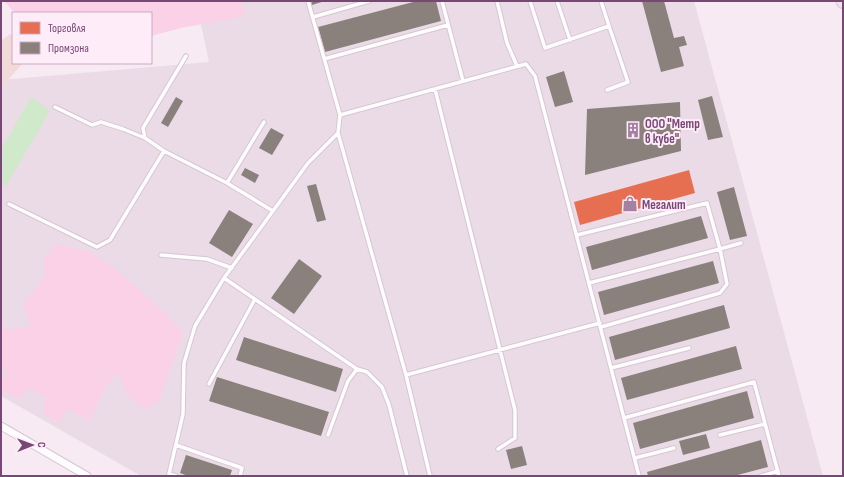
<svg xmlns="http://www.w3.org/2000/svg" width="844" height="477" font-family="'Sofia Sans Condensed',sans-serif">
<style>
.industrial{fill:#ebdbe7}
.green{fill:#f1dbd8}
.sand{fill:#fbd1e8}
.water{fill:#d0e9ca}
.shops{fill:#e76f51}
.industry{fill:#8a817c}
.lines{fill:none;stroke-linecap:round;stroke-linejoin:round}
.service-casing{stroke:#d5c7d2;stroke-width:5.5}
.minor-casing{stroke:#d5c7d2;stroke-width:9}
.trunk-casing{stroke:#d6c5d5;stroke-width:14}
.service{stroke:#fefcfd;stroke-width:3.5}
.minor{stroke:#fefcfd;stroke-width:7}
.trunk{stroke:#f2e4ef;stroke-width:12}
.labels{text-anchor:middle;stroke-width:4;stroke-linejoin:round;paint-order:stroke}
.poi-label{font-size:13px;font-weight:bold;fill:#784875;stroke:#ffecf9;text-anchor:start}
</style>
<rect width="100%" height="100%" fill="#f7eaf3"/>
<path class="industrial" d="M 196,1 L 694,1 L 823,476 L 141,476 L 1,396 L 1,80 L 209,62 Z"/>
<path class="green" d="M 10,34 L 13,36 L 13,63 L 23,63 L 1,88 L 1,41 Z"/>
<path class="sand" d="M 4,1 L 241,1 L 246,16 L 181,28 L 151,36 L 151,13 L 15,13 Z
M 56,244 L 90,252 L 114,268 L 160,308 L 183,332 L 159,401 L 145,409 L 127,395 L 118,372 L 103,390 L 91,421 L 67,409 L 60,423 L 43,414 L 45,397 L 30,388 L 18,399 L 1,389 L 1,382 L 7,372 L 1,366 L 1,331 L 31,326 L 23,304 L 44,278 L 44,260 Z"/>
<path class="water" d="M 31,97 L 50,111 L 6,186 L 1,184 L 1,150 Z"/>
<path class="shops" d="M 689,170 L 695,193 L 580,225 L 574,202 Z"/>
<path class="industry" d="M 311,1 L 325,1 L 312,5 Z
M 417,1 L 436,1 L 441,21 L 325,52 L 318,27 Z
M 642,1 L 664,1 L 674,38 L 684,36 L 687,45 L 679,47 L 684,66 L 661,72 Z
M 564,71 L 573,102 L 555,107 L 546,77 Z
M 712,96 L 723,137 L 708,140 L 698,100 Z
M 176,97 L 183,101 L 168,127 L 161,123 Z
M 680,102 L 681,151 L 585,175 L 587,109 Z
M 271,128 L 284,135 L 272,155 L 259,148 Z
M 245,168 L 259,175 L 255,183 L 241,175 Z
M 316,184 L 326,220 L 317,222 L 307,186 Z
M 734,187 L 747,236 L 730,240 L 717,192 Z
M 229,210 L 253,224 L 232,257 L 209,243 Z
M 701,216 L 708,238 L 592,270 L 586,247 Z
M 299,259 L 322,276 L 294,314 L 271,298 Z
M 713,261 L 719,283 L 604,315 L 598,292 Z
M 724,305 L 730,328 L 615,360 L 609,337 Z
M 244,337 L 343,369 L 336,392 L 236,360 Z
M 736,346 L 742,369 L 627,400 L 621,378 Z
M 217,377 L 329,412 L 321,436 L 209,401 Z
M 747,391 L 754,418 L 640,449 L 633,423 Z
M 706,434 L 710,448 L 683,455 L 679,441 Z
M 761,440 L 768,467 L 734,476 L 648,476 L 647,472 Z
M 522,446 L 527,465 L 511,469 L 506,450 Z
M 186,455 L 232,470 L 230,476 L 188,476 L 180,473 Z"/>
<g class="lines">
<defs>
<path id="service" d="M 308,1 L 340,115
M 442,1 L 463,81
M 497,1 L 507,43 L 517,66
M 530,1 L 545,48 L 609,26 L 601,1
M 557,1 L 570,40
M 313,17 L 369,1
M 324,59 L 448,25
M 435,89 L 515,410 L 515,438 L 498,449
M 607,90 L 628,82 L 609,26
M 55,107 L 92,125 L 101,122 L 123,129 L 145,138
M 338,133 L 406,375
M 164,151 L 145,138 L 143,128 L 186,56
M 227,183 L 264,122
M 9,204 L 97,247 L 110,240 L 164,151 L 227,183 L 273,211
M 577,235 L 707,203 L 720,249 L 589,283
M 161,255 L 207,259 L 232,268
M 224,278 L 308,163 L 338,133 L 340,115 L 526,64 L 535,76 L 639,476
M 601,327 L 720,293 L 727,284 L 720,249 L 741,243
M 611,368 L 689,348
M 209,384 L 255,299
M 624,418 L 754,382 L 779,476
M 328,435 L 348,381 L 357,369 L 367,372 L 382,387 L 389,405 L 407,476
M 720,435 L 765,424
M 176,445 L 242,468 L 240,476
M 635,458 L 674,448
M 176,476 L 169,474 L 183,414 L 184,363 L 195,326 L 224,278 L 357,369
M 430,476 L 406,375 L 600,323
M 761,476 L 778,471"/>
<path id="minor" d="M 1,426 L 87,476"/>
<path id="trunk" d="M 843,1 L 843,2"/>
</defs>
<use href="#service" class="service-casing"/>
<use href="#minor" class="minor-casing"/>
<use href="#trunk" class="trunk-casing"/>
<use href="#service" class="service"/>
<use href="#minor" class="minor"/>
<use href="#trunk" class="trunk"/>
</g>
<defs>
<symbol id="building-bare" viewBox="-9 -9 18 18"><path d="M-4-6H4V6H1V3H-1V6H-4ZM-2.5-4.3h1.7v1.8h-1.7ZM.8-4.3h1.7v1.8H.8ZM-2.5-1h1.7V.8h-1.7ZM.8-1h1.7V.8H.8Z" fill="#a481a1" stroke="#ffecf9" stroke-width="2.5" paint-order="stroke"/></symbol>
<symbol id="shop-bare" viewBox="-9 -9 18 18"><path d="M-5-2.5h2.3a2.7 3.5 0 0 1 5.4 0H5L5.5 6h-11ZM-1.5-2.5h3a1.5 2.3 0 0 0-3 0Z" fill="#a481a1" stroke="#ffecf9" stroke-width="2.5" paint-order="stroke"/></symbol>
</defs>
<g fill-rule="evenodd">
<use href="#building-bare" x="622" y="119" width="22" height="22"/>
<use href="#shop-bare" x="619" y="193" width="22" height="22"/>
</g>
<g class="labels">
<g class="poi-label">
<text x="645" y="128">ООО "Метр<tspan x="645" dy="15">в кубе"</tspan></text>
<text x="642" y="209">Мегалит</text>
</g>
</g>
<rect width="844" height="477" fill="none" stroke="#784875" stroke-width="4"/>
<rect x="12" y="12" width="140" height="52" fill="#ffecf9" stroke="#c9aac4"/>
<rect x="20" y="22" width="20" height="12" fill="#e76f51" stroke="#c9aac4"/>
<text x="48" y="32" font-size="12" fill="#784875">Торговля</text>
<rect x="20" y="42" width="20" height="12" fill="#8a817c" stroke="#c9aac4"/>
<text x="48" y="52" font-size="12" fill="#784875">Промзона</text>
<g transform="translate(32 445) rotate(89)" stroke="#ffecf9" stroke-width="3" paint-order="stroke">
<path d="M0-3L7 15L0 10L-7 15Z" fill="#784875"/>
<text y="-6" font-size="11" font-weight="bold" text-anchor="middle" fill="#784875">С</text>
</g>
</svg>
